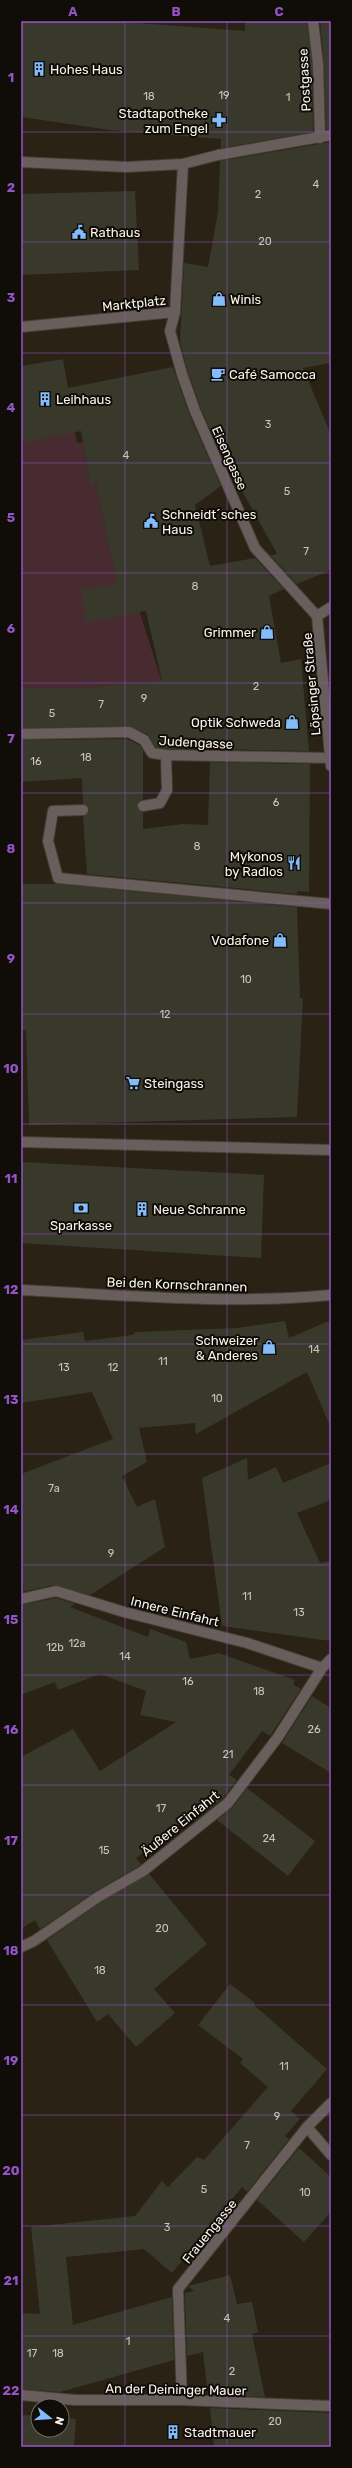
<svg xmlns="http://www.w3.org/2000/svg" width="352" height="2468" font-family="Rubik,sans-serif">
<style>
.green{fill:#472b30}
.building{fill:#38392a}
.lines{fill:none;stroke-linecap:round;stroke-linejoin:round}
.lane-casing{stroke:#473f33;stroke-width:12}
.street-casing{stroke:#473f33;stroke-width:12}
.lane{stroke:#685f5c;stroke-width:10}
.street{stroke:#685f5c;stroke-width:10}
.grid{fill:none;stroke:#9454c8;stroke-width:1;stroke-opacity:0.55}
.labels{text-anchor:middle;stroke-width:4;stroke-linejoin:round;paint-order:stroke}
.number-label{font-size:11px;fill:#cac5bb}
.poi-label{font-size:13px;fill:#faf4eb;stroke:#100c07;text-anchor:start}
.street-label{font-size:13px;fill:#faf4eb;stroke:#100c07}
.neatline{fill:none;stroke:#9454c8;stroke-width:1.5}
.grid-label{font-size:13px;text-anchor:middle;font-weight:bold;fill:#9454c8}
</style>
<rect width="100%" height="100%" fill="#2a2215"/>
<path class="green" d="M 71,411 L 77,443 L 83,442 L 90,485 L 96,483 L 117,583 L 139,610 L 162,682 L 81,688 L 23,688 L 23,703 L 21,443 Z"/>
<path class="building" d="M 21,21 L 110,21 L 245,31 L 245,21 L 307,21 L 312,64 L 313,132 L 221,148 L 221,139 L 110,130 L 21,117 Z
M 320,21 L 331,21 L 331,129 L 326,129 L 324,64 Z
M 331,142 L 331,363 L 303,368 L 331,435 L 331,570 L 297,584 L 270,555 L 277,554 L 234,476 L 232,478 L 201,409 L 188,372 L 180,342 L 184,263 L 208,267 L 218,212 L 220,161 Z
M 135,191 L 139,270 L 21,275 L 21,194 Z
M 63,359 L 68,388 L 173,367 L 189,414 L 221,486 L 195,505 L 210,566 L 255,558 L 284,589 L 269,596 L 281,663 L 301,659 L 309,751 L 210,749 L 210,747 L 167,749 L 156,747 L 147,734 L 129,726 L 21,728 L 22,688 L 81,688 L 162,681 L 146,611 L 86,622 L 81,590 L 117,584 L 96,483 L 90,485 L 81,431 L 21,443 L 21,366 Z
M 127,739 L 139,745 L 143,750 L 143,799 L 139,801 L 137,807 L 143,812 L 143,829 L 183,824 L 208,825 L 210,762 L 310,764 L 309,892 L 297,891 L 297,894 L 87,874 L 83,816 L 89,813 L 89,809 L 83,804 L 82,778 L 21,782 L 21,740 Z
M 21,884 L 57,884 L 297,907 L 300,998 L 303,998 L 297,1117 L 29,1125 L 26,1030 L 21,1030 Z
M 21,1162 L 264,1175 L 261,1258 L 21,1243 Z
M 331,1320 L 331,1428 L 307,1372 L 196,1434 L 195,1423 L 139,1428 L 147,1462 L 122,1476 L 137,1507 L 155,1499 L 165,1547 L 90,1595 L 55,1585 L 21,1592 L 21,1474 L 113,1439 L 92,1392 L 21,1403 L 21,1340 L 83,1332 L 85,1341 L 133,1335 L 135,1332 L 236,1328 L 285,1321 L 289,1338 Z
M 247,1458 L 248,1480 L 276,1467 L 283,1483 L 331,1463 L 331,1500 L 297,1513 L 320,1563 L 331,1561 L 331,1641 L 222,1626 L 202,1478 Z
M 56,1598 L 75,1604 L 70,1607 L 148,1637 L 150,1629 L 186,1642 L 190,1659 L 219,1653 L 295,1680 L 293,1684 L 301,1689 L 270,1736 L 262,1731 L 229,1775 L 237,1780 L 223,1798 L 206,1812 L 201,1809 L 136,1858 L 141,1864 L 139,1866 L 94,1892 L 40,1929 L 35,1920 L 21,1929 L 21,1757 L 73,1729 L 100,1771 L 176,1722 L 140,1715 L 146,1691 L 100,1674 L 58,1690 L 55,1682 L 21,1695 L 21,1605 Z
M 312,1696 L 331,1708 L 331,1773 L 282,1743 Z
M 247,1788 L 315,1841 L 288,1876 L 217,1820 L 233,1807 Z
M 149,1874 L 207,1944 L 154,1989 L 175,2013 L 136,2047 L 108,2014 L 97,2022 L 47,1940 L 101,1902 Z
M 230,1984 L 255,2003 L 254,2005 L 327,2069 L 291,2111 L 300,2119 L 285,2136 L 289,2139 L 247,2192 L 242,2187 L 172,2273 L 144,2249 L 66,2257 L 73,2325 L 172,2297 L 174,2360 L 60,2392 L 21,2389 L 21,2313 L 40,2314 L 31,2227 L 135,2216 L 162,2181 L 168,2187 L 197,2157 L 204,2160 L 268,2087 L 240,2063 L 243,2059 L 198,2025 Z
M 299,2148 L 331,2177 L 331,2212 L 304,2242 L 257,2200 Z
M 230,2275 L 237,2304 L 252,2302 L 258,2332 L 252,2334 L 265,2397 L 208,2395 L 203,2352 L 187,2356 L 185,2293 L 194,2291 L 188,2286 Z
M 210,2408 L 331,2413 L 331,2447 L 214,2447 Z
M 21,2415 L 38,2416 L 38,2430 L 62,2430 L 62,2418 L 76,2419 L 74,2447 L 21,2446 Z"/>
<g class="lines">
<defs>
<path id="lane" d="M 313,21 L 318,64 L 320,138
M 21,734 L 129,732 L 144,740 L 152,753 L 166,755 L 330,758
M 143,806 L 160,803 L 167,790 L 166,755
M 83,810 L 53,811 L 48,841 L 58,878 L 331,904"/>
<path id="street" d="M 21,162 L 127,167 L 183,164 L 218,155 L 331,135
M 175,312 L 170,331 L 182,374 L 195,411 L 255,548 L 317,616
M 21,327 L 175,312 L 183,164
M 331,607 L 317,616 L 331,766
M 21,1142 L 331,1150
M 21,1290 C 124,1295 228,1305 331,1295
M 21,1599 L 56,1591 L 124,1612 L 247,1643 L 322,1668
M 21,1947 L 34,1941 L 98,1897 L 143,1871 L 228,1803 L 278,1737 L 322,1668 L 331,1659
M 307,2127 L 331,2155
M 21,2395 L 75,2400 L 182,2400 L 331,2406
M 182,2400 L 178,2289 L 307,2127 L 331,2103"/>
</defs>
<use href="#lane" class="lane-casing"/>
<use href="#street" class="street-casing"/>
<use href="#lane" class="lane"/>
<use href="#street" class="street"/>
</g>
<path class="grid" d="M 125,21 L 125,2447M 227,21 L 227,2447M 21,132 L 331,132M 21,242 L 331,242M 21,353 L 331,353M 21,463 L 331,463M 21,573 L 331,573M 21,683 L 331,683M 21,793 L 331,793M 21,903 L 331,903M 21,1014 L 331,1014M 21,1124 L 331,1124M 21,1234 L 331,1234M 21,1344 L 331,1344M 21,1454 L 331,1454M 21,1565 L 331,1565M 21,1675 L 331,1675M 21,1785 L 331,1785M 21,1895 L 331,1895M 21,2005 L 331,2005M 21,2115 L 331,2115M 21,2226 L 331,2226M 21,2336 L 331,2336"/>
<defs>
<symbol id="building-bare" viewBox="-9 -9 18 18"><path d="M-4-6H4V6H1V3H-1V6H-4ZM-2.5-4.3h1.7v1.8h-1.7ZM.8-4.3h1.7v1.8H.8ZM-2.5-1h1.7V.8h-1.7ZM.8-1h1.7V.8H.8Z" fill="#82bcfa" stroke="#100c07" stroke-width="2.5" paint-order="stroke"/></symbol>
<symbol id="pharmacy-bare" viewBox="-9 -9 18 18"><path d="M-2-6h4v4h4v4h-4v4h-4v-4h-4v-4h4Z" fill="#82bcfa" stroke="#100c07" stroke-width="2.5" paint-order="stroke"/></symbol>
<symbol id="civic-bare" viewBox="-9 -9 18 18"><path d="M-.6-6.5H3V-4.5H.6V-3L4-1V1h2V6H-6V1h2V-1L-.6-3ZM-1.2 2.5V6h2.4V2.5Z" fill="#82bcfa" stroke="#100c07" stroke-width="2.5" paint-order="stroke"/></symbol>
<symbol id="shop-bare" viewBox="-9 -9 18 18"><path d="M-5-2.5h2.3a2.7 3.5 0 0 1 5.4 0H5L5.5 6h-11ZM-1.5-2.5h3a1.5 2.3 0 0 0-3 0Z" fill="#82bcfa" stroke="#100c07" stroke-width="2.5" paint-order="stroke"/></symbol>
<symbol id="cafe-bare" viewBox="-9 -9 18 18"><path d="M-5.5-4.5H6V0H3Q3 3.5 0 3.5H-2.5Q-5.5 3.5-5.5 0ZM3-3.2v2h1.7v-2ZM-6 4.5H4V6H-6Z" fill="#82bcfa" stroke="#100c07" stroke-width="2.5" paint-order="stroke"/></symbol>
<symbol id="restaurant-bare" viewBox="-9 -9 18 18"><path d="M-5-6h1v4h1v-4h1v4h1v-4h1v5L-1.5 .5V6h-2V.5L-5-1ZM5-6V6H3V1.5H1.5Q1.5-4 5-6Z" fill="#82bcfa" stroke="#100c07" stroke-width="2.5" paint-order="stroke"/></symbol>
<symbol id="supermarket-bare" viewBox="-9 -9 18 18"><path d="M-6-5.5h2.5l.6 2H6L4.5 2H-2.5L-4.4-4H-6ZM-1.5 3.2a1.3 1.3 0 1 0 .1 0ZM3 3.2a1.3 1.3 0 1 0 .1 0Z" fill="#82bcfa" stroke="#100c07" stroke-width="2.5" paint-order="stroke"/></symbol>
<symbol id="bank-bare" viewBox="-9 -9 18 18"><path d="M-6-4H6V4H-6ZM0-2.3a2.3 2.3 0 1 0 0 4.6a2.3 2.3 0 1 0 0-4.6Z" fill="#82bcfa" stroke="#100c07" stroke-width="2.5" paint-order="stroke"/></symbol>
</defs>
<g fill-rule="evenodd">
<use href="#building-bare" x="29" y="59" width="20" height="20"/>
<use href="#pharmacy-bare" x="209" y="110" width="20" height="20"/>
<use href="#civic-bare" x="69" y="222" width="20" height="20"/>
<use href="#shop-bare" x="209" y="289" width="20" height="20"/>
<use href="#cafe-bare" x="208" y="364" width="20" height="20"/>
<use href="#building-bare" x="35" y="389" width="20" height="20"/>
<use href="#civic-bare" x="141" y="511" width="20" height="20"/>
<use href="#shop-bare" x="257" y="622" width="20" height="20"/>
<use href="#shop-bare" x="282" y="712" width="20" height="20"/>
<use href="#restaurant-bare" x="284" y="853" width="20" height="20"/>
<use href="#shop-bare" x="270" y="930" width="20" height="20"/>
<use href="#supermarket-bare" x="123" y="1073" width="20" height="20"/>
<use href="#bank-bare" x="71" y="1198" width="20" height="20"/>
<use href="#building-bare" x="132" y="1199" width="20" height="20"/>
<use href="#shop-bare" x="259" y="1337" width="20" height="20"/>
<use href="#building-bare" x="163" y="2422" width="20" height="20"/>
</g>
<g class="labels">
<g class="number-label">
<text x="224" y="99">19</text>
<text x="149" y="100">18</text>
<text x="288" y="101">1</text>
<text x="316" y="188">4</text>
<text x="258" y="198">2</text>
<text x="265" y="245">20</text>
<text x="268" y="428">3</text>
<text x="126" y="459">4</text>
<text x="287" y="495">5</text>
<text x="306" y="555">7</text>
<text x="195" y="590">8</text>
<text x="256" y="690">2</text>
<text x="144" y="702">9</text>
<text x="101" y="708">7</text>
<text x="52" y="717">5</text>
<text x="86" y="761">18</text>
<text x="36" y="765">16</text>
<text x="276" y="806">6</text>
<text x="197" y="850">8</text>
<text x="246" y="983">10</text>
<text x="165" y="1018">12</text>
<text x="314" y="1353">14</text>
<text x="163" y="1365">11</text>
<text x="64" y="1371">13</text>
<text x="113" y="1371">12</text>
<text x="217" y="1402">10</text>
<text x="54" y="1492">7a</text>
<text x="111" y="1557">9</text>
<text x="247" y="1600">11</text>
<text x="299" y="1616">13</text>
<text x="77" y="1647">12a</text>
<text x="55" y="1651">12b</text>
<text x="125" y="1660">14</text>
<text x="188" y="1685">16</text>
<text x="259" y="1695">18</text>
<text x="314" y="1733">26</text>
<text x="228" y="1758">21</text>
<text x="161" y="1812">17</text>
<text x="269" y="1842">24</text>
<text x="104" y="1854">15</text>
<text x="162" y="1932">20</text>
<text x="100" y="1974">18</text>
<text x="284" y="2070">11</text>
<text x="277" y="2120">9</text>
<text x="247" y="2149">7</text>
<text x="204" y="2193">5</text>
<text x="305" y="2196">10</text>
<text x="167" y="2231">3</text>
<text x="227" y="2322">4</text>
<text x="128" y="2345">1</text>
<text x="32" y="2357">17</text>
<text x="58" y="2357">18</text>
<text x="232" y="2375">2</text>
<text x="275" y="2425">20</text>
</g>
<g class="poi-label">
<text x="50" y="74">Hohes Haus</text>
<text x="208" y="118" text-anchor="end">Stadtapotheke<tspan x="208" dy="15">zum Engel</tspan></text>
<text x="90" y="237">Rathaus</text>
<text x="230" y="304">Winis</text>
<text x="229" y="379">Café Samocca</text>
<text x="56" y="404">Leihhaus</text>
<text x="162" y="519">Schneidt´sches<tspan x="162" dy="15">Haus</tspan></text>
<text x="256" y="637" text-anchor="end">Grimmer</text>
<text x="281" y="727" text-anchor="end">Optik Schweda</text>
<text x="283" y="861" text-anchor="end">Mykonos<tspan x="283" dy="15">by Radlos</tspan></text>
<text x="269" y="945" text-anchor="end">Vodafone</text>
<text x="144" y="1088">Steingass</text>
<text x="153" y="1214">Neue Schranne</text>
<text x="81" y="1230" text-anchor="middle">Sparkasse</text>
<text x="258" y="1345" text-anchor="end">Schweizer<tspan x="258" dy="15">&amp; Anderes</tspan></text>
<text x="184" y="2437">Stadtmauer</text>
</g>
<g class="street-label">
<text transform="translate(304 80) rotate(-93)" y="5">Postgasse</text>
<text transform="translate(134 303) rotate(-6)" y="5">Marktplatz</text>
<text transform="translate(230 458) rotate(66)" y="5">Eisengasse</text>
<text transform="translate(311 684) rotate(-95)" y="5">Löpsinger Straße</text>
<text transform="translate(196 742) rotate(3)" y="5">Judengasse</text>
<text transform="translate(177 1284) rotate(2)" y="5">Bei den Kornschrannen</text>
<text transform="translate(175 1611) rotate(14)" y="5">Innere Einfahrt</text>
<text transform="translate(180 1823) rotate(-39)" y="5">Äußere Einfahrt</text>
<text transform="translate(209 2231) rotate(-51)" y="5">Frauengasse</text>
<text transform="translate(176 2389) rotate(1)" y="5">An der Deininger Mauer</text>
</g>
</g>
<rect width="352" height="2468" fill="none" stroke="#100c07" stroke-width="44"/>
<g transform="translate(50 2418) rotate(107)"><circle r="19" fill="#100c07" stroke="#6e6962"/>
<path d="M0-3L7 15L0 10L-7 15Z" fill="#82bcfa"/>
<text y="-6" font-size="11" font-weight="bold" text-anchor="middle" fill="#faf4eb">N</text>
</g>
<rect x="22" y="22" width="308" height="2424" class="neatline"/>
<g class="grid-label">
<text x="73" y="16">A</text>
<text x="176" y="16">B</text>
<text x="279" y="16">C</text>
<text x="11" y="82">1</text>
<text x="11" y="192">2</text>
<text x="11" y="302">3</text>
<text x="11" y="412">4</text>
<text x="11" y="522">5</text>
<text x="11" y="633">6</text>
<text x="11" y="743">7</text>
<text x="11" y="853">8</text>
<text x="11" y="963">9</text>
<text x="11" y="1073">10</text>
<text x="11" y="1183">11</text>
<text x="11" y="1294">12</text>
<text x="11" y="1404">13</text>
<text x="11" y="1514">14</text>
<text x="11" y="1624">15</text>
<text x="11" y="1734">16</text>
<text x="11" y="1845">17</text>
<text x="11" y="1955">18</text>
<text x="11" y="2065">19</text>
<text x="11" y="2175">20</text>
<text x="11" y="2285">21</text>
<text x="11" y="2395">22</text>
</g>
</svg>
